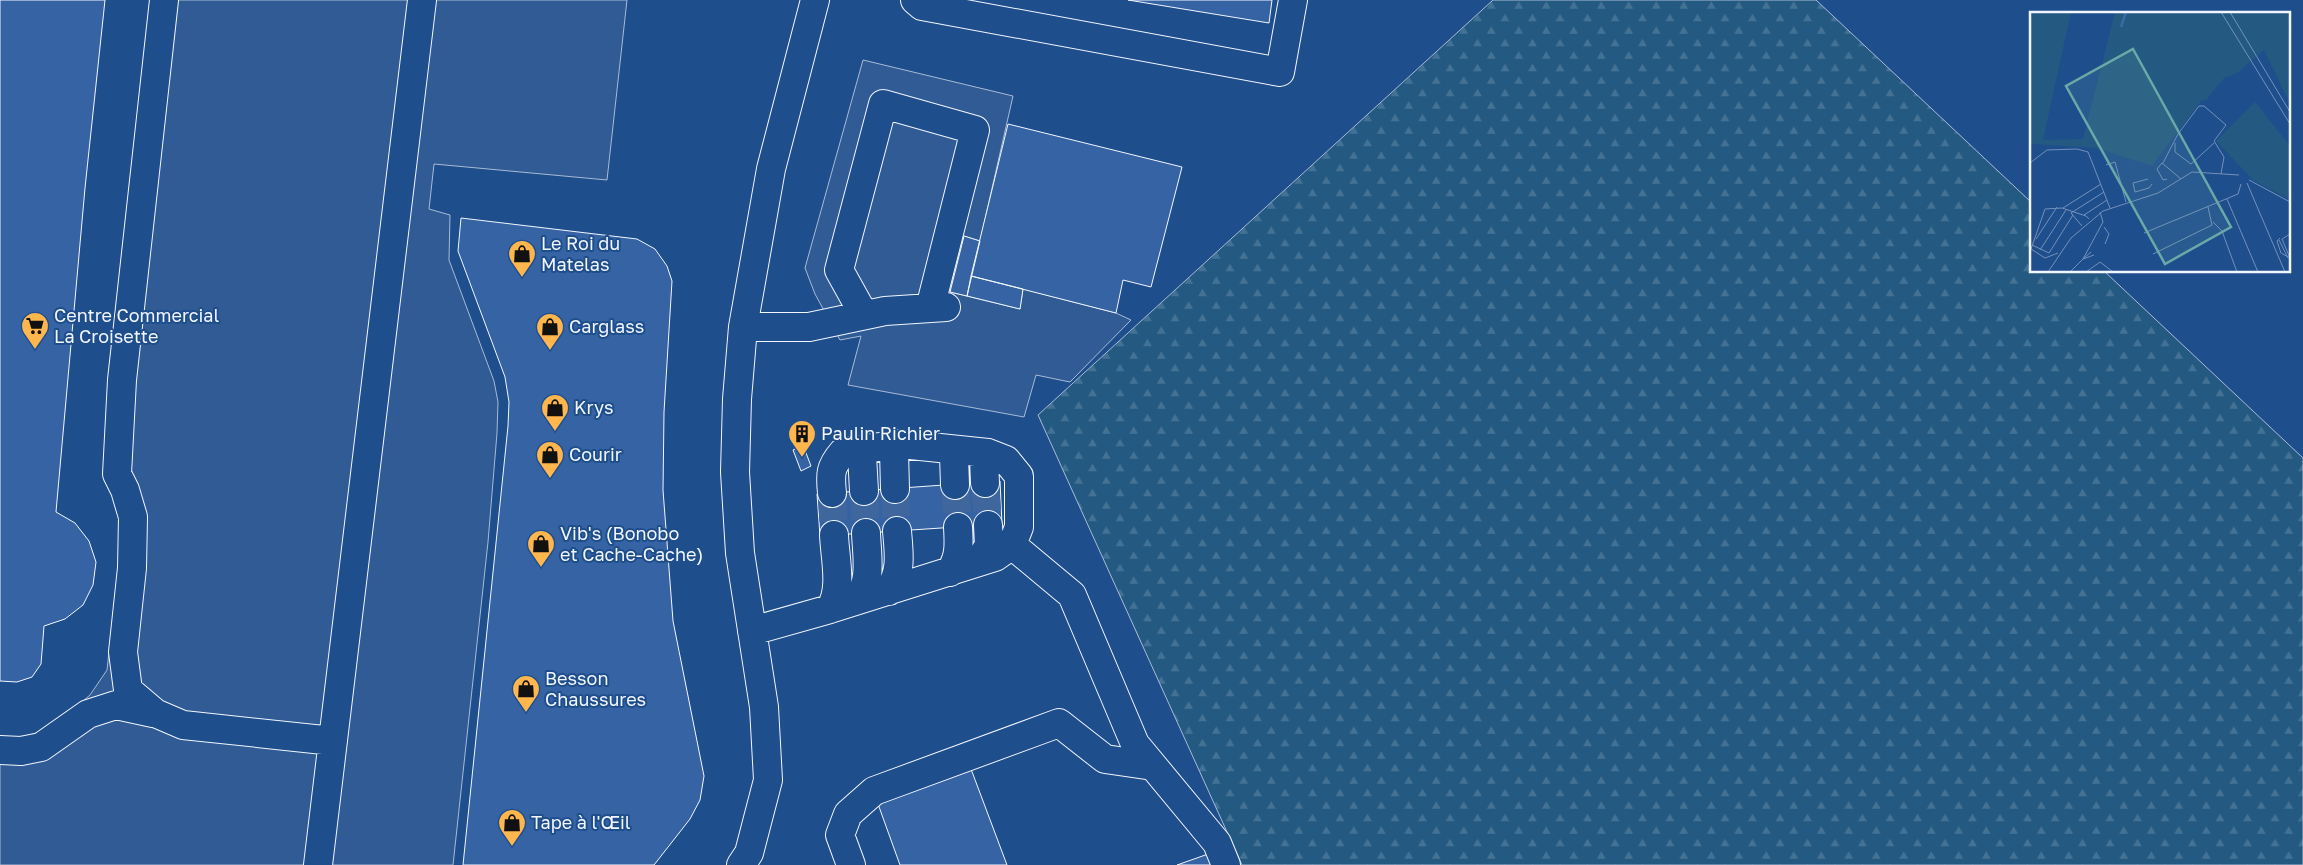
<svg xmlns="http://www.w3.org/2000/svg" width="2303" height="865" font-family="'Golos Text',sans-serif">
<style>
.forest{fill:url(#forest-firs);stroke:#a8bbd7}
.parking{fill:#305b95;stroke:#a8bbd7}
.building{fill:#3563a3;stroke:#f2f6ff}
.lines{fill:none;stroke-linecap:round;stroke-linejoin:round}
.minor-tunnel{stroke:#3f679d;stroke-width:28;stroke-dasharray:28 14;stroke-linecap:butt}
.minor-casing{stroke:#f2f6ff;stroke-width:30}
.minor{stroke:#1f4e8c;stroke-width:28}
.labels{text-anchor:middle;stroke-width:4;stroke-linejoin:round;paint-order:stroke}
.poi-label{font-size:18px;fill:#f2f6ff;stroke:#1f4e8c;text-anchor:start}
.inset-river{fill:none;stroke:#3b69a3;stroke-width:2.5}
.inset-road{fill:none;stroke:#7391ba;stroke-width:1}
.view{fill:#6aa9a8;fill-opacity:0.15;stroke:#6aa9a8;stroke-width:2.5}
.inset-edge{fill:none;stroke:#f2f6ff;stroke-width:2.5}
</style>
<defs>
<pattern id="forest-firs" width="22" height="20" patternUnits="userSpaceOnUse" patternTransform="scale(1.25)"><rect width="22" height="20" fill="#245a82"/><path d="M5 1l3.5 6h-7zM16 11l3.5 6h-7z" fill="#447295"/></pattern>
</defs>
<rect width="100%" height="100%" fill="#1f4e8c"/>
<path class="forest" d="M 1493,0 L 1816,0 L 2032,203 L 2032,271 L 2104,271 L 2303,458 L 2303,865 L 1242,865 L 1038,415 Z"/>
<path class="parking" d="M 158,0 L 627,0 L 607,180 L 434,164 L 429,209 L 450,215 L 449,260 L 494,381 L 498,402 L 497,433 L 488,542 L 453,865 L 0,865 L 0,738 L 18,740 L 54,726 L 90,695 L 107,670 L 124,513 Z
M 863,60 L 1013,96 L 980,241 L 964,236 L 950,292 L 1020,309 L 1023,289 L 1116,313 L 1131,320 L 1070,382 L 1036,375 L 1024,417 L 848,385 L 861,336 L 840,340 L 815,294 L 805,268 Z"/>
<path class="building" d="M 0,0 L 105,0 L 85,188 L 56,512 L 75,523 L 89,541 L 96,562 L 93,585 L 83,605 L 65,619 L 44,626 L 41,664 L 32,677 L 17,682 L 0,681 Z
M 1128,0 L 1272,0 L 1269,23 Z
M 1008,124 L 1182,167 L 1151,287 L 1123,280 L 1116,313 L 971,276 Z
M 461,218 L 637,239 L 655,249 L 667,266 L 672,281 L 664,412 L 663,490 L 673,621 L 704,776 L 700,800 L 690,819 L 654,865 L 463,865 L 508,426 L 509,402 L 505,377 L 458,251 Z
M 964,236 L 980,241 L 967,296 L 950,292 Z
M 971,276 L 1023,289 L 1020,309 L 967,296 Z
M 803,445 L 811,466 L 801,471 L 793,450 Z
M 1000,481 L 1002,524 L 820,536 L 817,494 Z
M 971,769 L 1007,865 L 900,865 L 878,804 Z
M 1211,853 L 1215,865 L 1177,865 Z"/>
<g class="lines">
<path class="minor-tunnel" d="M 985,483 L 988,525
M 955,485 L 958,527
M 895,489 L 897,531
M 864,491 L 866,533
M 832,493 L 834,535"/>
<defs>
<path id="minor" d="M 164,0 L 122,380 L 117,474 L 125,490 L 133,517 L 132,568 L 123,652 L 128,690 L 155,713 L 183,725 L 333,741
M 915,0 L 922,6 L 1280,72 L 1293,0
M 864,315 L 839,270 L 883,104 L 975,130 L 930,308
M 743,327 L 809,327 L 885,311 L 946,307
M 985,483 L 984,459 L 988,453
M 955,485 L 954,456 L 958,450
M 895,489 L 894,451 L 897,445
M 864,491 L 862,455 L 866,449
M 1012,545 L 1072,595 L 1135,744 L 1217,843 L 1226,865
M 979,562 L 989,545 L 988,525
M 950,572 C 960,557 959,544 958,527
M 889,591 C 902,570 899,555 897,531
M 858,600 C 872,580 867,557 866,533
M 830,609 C 843,589 835,559 834,535
M 752,631 L 830,609 L 995,557 L 1012,545 L 1019,527 L 1019,476 L 1006,460 L 988,453 L 901,444 L 843,452 C 830,467 830,474 832,493
M 0,750 L 21,751 L 41,747 L 88,714 L 116,705 L 153,713
M 318,865 L 422,0
M 741,865 L 749,853 L 768,780 L 764,707 L 740,553 L 735,472 L 737,399 L 743,327 L 771,169 L 815,0
M 851,865 L 840,835 L 848,814 L 874,791 L 1059,723 L 1105,759 L 1153,766"/>
</defs>
<use href="#minor" class="minor-casing"/>
<use href="#minor" class="minor"/>
</g>
<defs>
<symbol id="shop-pin" viewBox="-11 -11 22 30"><path d="M0 17L-7.5 6A9.5 9.5 0 1 1 7.5 6Z" fill="#ffb74d" stroke="#1f4e8c"/><path d="M-5-2.5h2.3a2.7 3.5 0 0 1 5.4 0H5L5.5 6h-11ZM-1.5-2.5h3a1.5 2.3 0 0 0-3 0Z" fill="#111"/></symbol>
<symbol id="supermarket-pin" viewBox="-11 -11 22 30"><path d="M0 17L-7.5 6A9.5 9.5 0 1 1 7.5 6Z" fill="#ffb74d" stroke="#1f4e8c"/><path d="M-6-5.5h2.5l.6 2H6L4.5 2H-2.5L-4.4-4H-6ZM-1.5 3.2a1.3 1.3 0 1 0 .1 0ZM3 3.2a1.3 1.3 0 1 0 .1 0Z" fill="#111"/></symbol>
<symbol id="building-pin" viewBox="-11 -11 22 30"><path d="M0 17L-7.5 6A9.5 9.5 0 1 1 7.5 6Z" fill="#ffb74d" stroke="#1f4e8c"/><path d="M-4-6H4V6H1V3H-1V6H-4ZM-2.5-4.3h1.7v1.8h-1.7ZM.8-4.3h1.7v1.8H.8ZM-2.5-1h1.7V.8h-1.7ZM.8-1h1.7V.8H.8Z" fill="#111"/></symbol>
</defs>
<g fill-rule="evenodd">
<use href="#shop-pin" x="506" y="238" width="32" height="43"/>
<use href="#supermarket-pin" x="19" y="310" width="32" height="43"/>
<use href="#shop-pin" x="534" y="311" width="32" height="43"/>
<use href="#shop-pin" x="539" y="392" width="32" height="43"/>
<use href="#building-pin" x="786" y="418" width="32" height="43"/>
<use href="#shop-pin" x="534" y="439" width="32" height="43"/>
<use href="#shop-pin" x="525" y="528" width="32" height="43"/>
<use href="#shop-pin" x="510" y="673" width="32" height="43"/>
<use href="#shop-pin" x="496" y="807" width="32" height="43"/>
</g>
<g class="labels">
<g class="poi-label">
<text x="541" y="250">Le Roi du<tspan x="541" dy="21">Matelas</tspan></text>
<text x="54" y="322">Centre Commercial<tspan x="54" dy="21">La Croisette</tspan></text>
<text x="569" y="333">Carglass</text>
<text x="574" y="414">Krys</text>
<text x="821" y="440">Paulin Richier</text>
<text x="569" y="461">Courir</text>
<text x="560" y="540">Vib's (Bonobo<tspan x="560" dy="21">et Cache-Cache)</tspan></text>
<text x="545" y="685">Besson<tspan x="545" dy="21">Chaussures</tspan></text>
<text x="531" y="829">Tape à l'Œil</text>
</g>
</g>
<g transform="translate(2030 12)">
<rect width="260" height="260" fill="#1f4e8c"/>
<path d="M 260,16 L 260,92 L 234,38 ZM 225,90 L 260,134 L 260,188 L 223,168 L 186,129 Z" fill="#245a82"/>
<path d="M 0,0 L 41,0 L 13,128 L 53,127 L 85,0 L 260,0 L 260,16 L 207,61 L 194,66 L 176,88 L 171,89 L 122,154 L 67,136 L 0,132 Z" fill="#245a82"/>
<path class="inset-river" d="M 91,15 L 96,0"/>
<path class="inset-road" d="M 191,0 L 260,112M 200,0 L 260,100M 145,131 L 145,140 L 161,152 L 184,131M 0,151 L 17,138 L 47,137 L 58,140 L 80,196M 133,151 L 148,122 L 169,94 L 174,94 L 196,113 L 184,129 L 194,145 L 191,162M 76,153 L 85,150 L 96,190M 118,167 L 103,171 L 105,180 L 119,176 L 122,172M 137,167 L 133,168 L 127,157 L 132,151 L 151,167M 219,168 L 260,190M 217,171 L 255,260M 197,187 L 228,260M 33,196 L 71,172M 54,203 L 77,188M 183,210 L 192,219 L 207,260M 52,214 L 41,201 L 74,180M 74,215 L 79,222 L 75,232M 114,221 L 208,182 L 211,172M 260,222 L 252,227 L 260,246M 250,226 L 247,229 L 251,241 L 260,246M 6,227 L 27,195M 249,228 L 258,246M 2,233 L 19,241 L 43,203M 10,238 L 36,198M 61,240 L 53,247 L 64,243M 28,241 L 15,246 L 1,237 L 15,197 L 32,196 L 56,204 L 59,207M 123,242 L 182,213 L 178,195M 18,260 L 41,226 L 73,199 L 128,181 L 162,160 L 209,163M 40,260 L 53,247 L 73,210 L 70,200M 56,260 L 70,250 L 83,260"/>
<path class="view" d="M 103,37 L 201,215 L 135,252 L 36,74 Z"/>
<rect width="260" height="260" class="inset-edge"/>
</g>
</svg>
